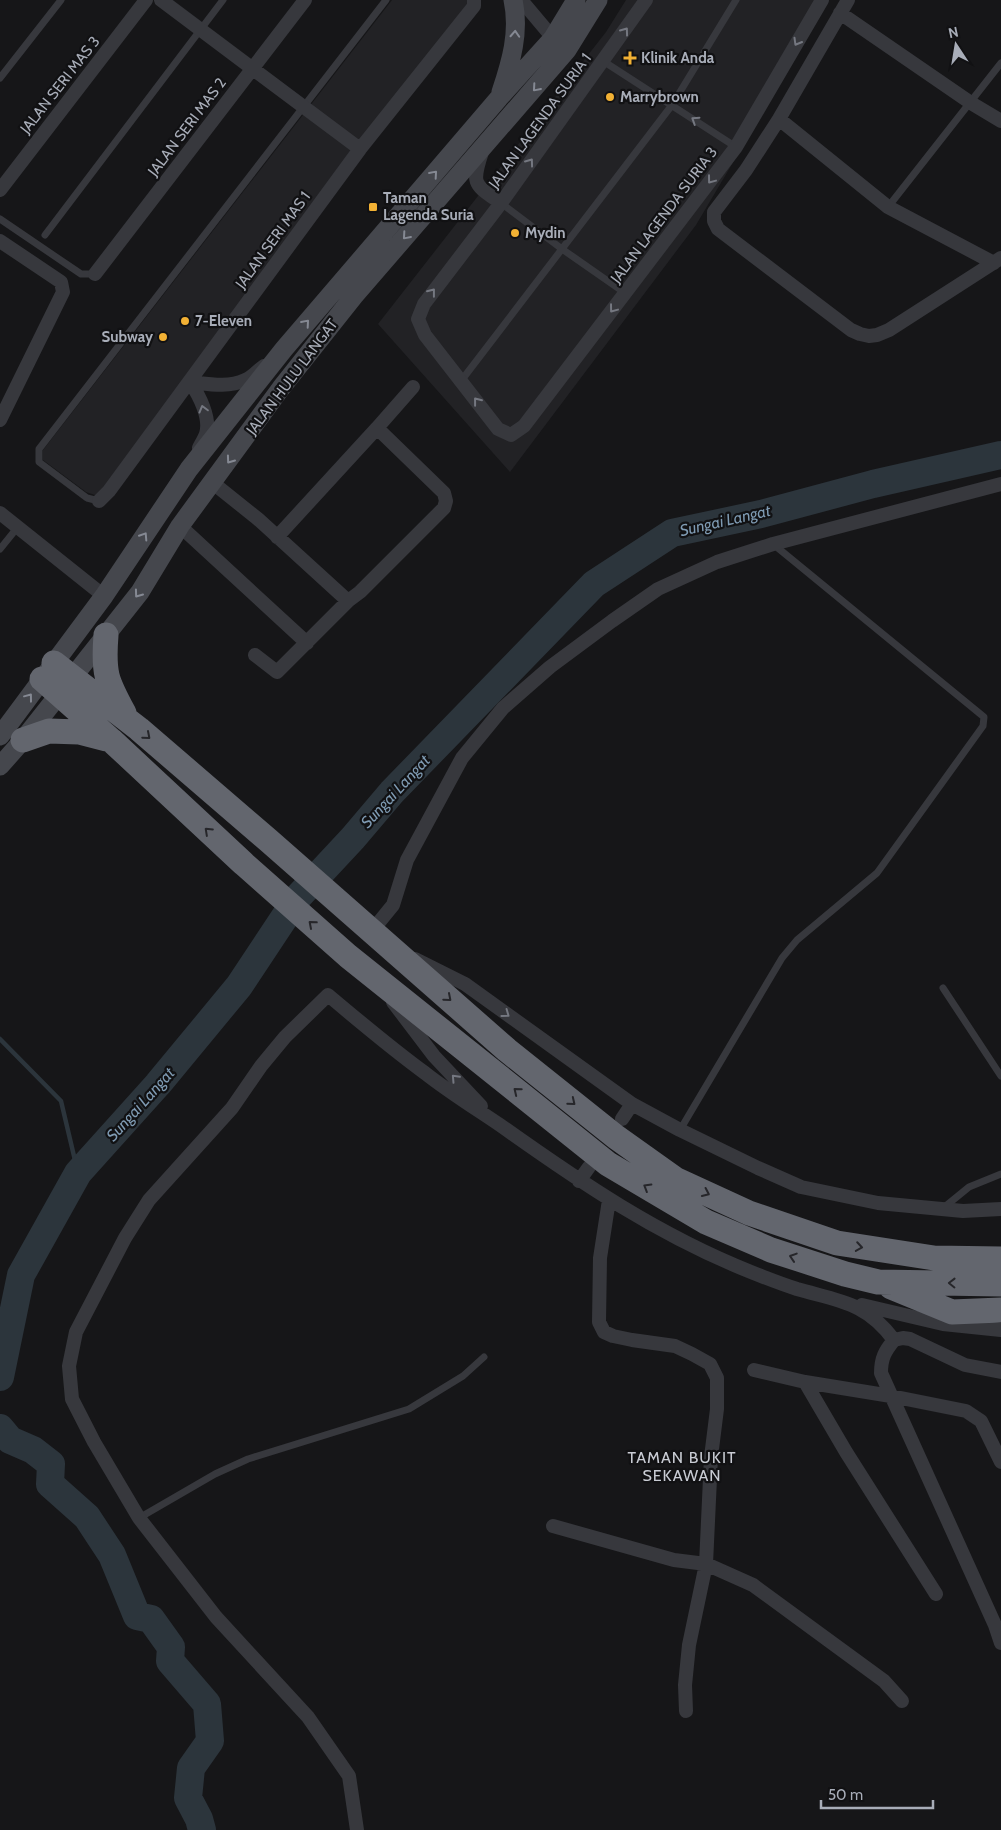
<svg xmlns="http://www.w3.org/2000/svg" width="1001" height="1830" font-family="Cabin,sans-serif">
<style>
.built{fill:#222225}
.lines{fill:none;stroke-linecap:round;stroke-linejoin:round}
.stream{stroke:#2c353c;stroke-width:4.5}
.river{stroke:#2c353c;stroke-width:28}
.lane{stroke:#37383d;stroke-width:7}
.street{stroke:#37383d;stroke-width:14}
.secondary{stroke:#45474d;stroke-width:19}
.highway{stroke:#63666e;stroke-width:25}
.oneway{stroke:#757881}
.oneway2{stroke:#858993}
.oneway3{stroke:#26262a}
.poi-dot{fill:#f2b134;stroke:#111113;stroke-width:2}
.labels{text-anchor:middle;stroke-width:4.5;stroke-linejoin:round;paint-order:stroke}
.poi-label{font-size:15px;font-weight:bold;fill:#a8adb8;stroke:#111113;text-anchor:start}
.street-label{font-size:15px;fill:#a8adb8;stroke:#111113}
.water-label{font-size:16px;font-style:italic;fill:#7f9bb3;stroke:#111113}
.neighbourhood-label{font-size:16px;letter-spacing:1px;fill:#c9ccd4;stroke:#111113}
</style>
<rect width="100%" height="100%" fill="#161618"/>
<path class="built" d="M 392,0 L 467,0 L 467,4 L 98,496 L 86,492 L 43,460 L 43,450 Z
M 626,0 L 829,0 L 696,225 L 510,472 L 378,324 L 606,32 Z"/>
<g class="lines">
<path class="stream" d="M 0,1039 L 61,1101 L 78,1173"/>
<path class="river" d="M 0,1377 L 21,1275 L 78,1173 L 158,1084 L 239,986 L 298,897 L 353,838 L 392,792 L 594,584 L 672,533 L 761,514 L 873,484 L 1001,455
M 0,1428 L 10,1440 L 33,1450 L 51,1464 L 50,1484 L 87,1517 L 112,1555 L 137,1616 L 151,1619 L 171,1647 L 170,1661 L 207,1704 L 210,1741 L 191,1768 L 188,1798 L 199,1819 L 202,1830"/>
<path class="lane" d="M 603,61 L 736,147
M 0,78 L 61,0
M 501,203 L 562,249 L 625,293
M 888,207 L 1001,63
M 0,219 L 81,274 L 95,274
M 45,235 L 223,0
M 461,381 L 672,105 L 736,0
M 99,501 L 87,498 L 39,462 L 39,449 L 386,0
M 0,549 L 17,528
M 943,988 L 1001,1076
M 680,1130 L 782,958 L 797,940 L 877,873 L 983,726 L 984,717 L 773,544
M 942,1209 L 969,1187 L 1001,1174
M 139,1518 L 215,1474 L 248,1459 L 409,1409 L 463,1376 L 484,1357"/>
<path class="street" d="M 161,0 L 360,149
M 521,0 L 553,38 L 559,43
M 646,0 L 501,203 L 424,304 L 418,319 L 425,335 L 498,429 L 511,435 L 524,426 L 736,147 L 822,0
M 848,0 L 779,119 L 746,170 L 714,212 L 714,221 L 718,229 L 851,330 L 860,334 L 869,336 L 877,335 L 889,330 L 1001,258
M 840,13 L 971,103 L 1001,121
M 779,119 L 888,207 L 994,263
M 482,152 C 471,185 474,184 501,203
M 0,190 L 146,0
M 0,241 L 61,282 L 63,292 L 0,420
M 95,274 L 305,0
M 190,382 C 209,384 228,388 245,380 C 252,378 258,370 264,366
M 190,382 C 199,395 211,418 206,434 C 204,439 201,444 199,448
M 377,428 L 413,387
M 213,483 L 258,519 L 348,601 L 360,592 L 444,508 L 446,501 L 444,493 L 377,428 L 277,537
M 99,501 L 109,491 L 360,149 L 474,6 L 474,0
M 0,513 L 104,596
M 180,526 L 307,643
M 255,655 L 277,672 L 348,601
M 371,932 L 393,905 L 407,860 L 462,758 L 503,708 L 550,667 L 612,621 L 658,589 L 717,562 L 773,544 L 1001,484
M 415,959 L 465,984 L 632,1104 L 680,1130 L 758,1168 L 801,1187 L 878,1203 L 963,1211 L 1001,1209
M 393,1002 L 434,1056 L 481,1106
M 622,1119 L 632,1104
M 579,1181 L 589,1167
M 609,1200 L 600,1258 L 599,1322 L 604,1332 L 613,1336 L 632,1340 L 675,1346 L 692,1354 L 710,1364 L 717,1378 L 717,1409 L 711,1457 L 706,1564 L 689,1645 L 685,1685 L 686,1711
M 862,1305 L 943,1324 L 1001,1330
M 754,1370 L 805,1382 L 891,1396 L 966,1411 L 981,1421 L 1001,1462
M 1001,1372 L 965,1365 L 910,1339 L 903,1338 L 894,1340 C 885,1351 881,1358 881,1373 L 995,1625 L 1001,1643
M 805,1382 L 846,1452 L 936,1594
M 553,1526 L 674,1560 L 706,1564 L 753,1585 L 884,1681 L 902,1701
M 357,1830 L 349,1776 L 308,1717 L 216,1617 L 139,1518 L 94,1442 L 72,1399 L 69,1366 L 76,1332 L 125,1238 L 149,1200 L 232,1108 L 261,1066 L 285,1037 L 328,995 C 360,1022 392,1049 425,1073 C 449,1092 475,1108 500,1125 C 580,1182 658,1235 751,1272 C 766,1278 781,1284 797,1289 C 839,1301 866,1302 894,1340"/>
<path class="secondary" d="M 501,92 C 511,62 520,32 513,0
M 0,736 L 104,596 L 189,469 L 284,349 L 499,98 L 553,38 L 576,0
M 0,766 L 23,740 L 140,592 L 180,526 L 281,388 L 354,296 L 567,50 L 598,0"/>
<path class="highway" d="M 106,635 C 103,673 106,680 124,713
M 54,663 L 139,729 L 268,840 L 507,1050 L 616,1137 L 675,1179 L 749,1213 L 837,1243 L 934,1258 L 1001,1259
M 42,679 L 111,740 L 244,864 L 348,956 L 608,1164 L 706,1222 L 771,1250 L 845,1274 L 878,1282 L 1001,1284
M 23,740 L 49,731 L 79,732 L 106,739
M 891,1287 L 952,1312 L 1001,1310"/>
</g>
<defs><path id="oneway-chevron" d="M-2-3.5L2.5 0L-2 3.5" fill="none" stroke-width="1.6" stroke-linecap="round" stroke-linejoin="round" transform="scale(1.25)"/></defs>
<g class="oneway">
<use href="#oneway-chevron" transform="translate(625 31) rotate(-54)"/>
<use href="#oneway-chevron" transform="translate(797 42) rotate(120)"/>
<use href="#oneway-chevron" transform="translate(695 120) rotate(-147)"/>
<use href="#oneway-chevron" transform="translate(530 162) rotate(-54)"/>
<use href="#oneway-chevron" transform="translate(711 180) rotate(127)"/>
<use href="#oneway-chevron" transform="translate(432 292) rotate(-52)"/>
<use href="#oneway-chevron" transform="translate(613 309) rotate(127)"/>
<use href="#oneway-chevron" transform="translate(477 401) rotate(-128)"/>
<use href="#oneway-chevron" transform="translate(203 409) rotate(-105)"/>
<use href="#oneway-chevron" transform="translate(506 1014) rotate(36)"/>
<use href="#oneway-chevron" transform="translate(455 1078) rotate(-133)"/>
</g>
<g class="oneway2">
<use href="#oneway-chevron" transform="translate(515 34) rotate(-87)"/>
<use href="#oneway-chevron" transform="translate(536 88) rotate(131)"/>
<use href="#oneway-chevron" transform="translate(434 174) rotate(-49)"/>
<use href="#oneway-chevron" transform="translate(406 236) rotate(131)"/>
<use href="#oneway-chevron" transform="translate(306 323) rotate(-49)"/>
<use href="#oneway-chevron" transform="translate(230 460) rotate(126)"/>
<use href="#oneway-chevron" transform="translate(144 536) rotate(-57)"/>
<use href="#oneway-chevron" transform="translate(138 594) rotate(126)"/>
<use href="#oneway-chevron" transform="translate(29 697) rotate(-53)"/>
</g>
<g class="oneway3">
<use href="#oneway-chevron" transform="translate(147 736) rotate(41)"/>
<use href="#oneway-chevron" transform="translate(208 831) rotate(-137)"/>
<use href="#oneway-chevron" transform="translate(312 924) rotate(-139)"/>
<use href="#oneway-chevron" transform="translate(448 998) rotate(41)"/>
<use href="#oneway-chevron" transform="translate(517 1091) rotate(-141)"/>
<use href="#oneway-chevron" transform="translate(572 1102) rotate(39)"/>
<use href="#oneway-chevron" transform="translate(647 1187) rotate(-149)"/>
<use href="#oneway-chevron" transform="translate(706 1193) rotate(25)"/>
<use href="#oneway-chevron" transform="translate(859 1247) rotate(9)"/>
<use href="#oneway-chevron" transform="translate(793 1257) rotate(-162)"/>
<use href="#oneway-chevron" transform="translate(952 1283) rotate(-179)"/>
</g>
<g class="poi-dot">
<path d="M627.5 50.5h5v5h5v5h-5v5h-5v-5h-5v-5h5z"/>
<circle cx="610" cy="97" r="5"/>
<rect x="368" y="202" width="10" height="10" rx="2.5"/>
<circle cx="515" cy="233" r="5"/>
<circle cx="185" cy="321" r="5"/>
<circle cx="163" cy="337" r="5"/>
</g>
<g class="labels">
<g class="poi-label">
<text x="641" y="63">Klinik Anda</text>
<text x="620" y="102">Marrybrown</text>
<text x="383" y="203">Taman<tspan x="383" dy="17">Lagenda Suria</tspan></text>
<text x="525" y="238">Mydin</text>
<text x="195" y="326">7-Eleven</text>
<text x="153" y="342" text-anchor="end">Subway</text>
</g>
<g class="street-label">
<text transform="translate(60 85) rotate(-52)" y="5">JALAN SERI MAS 3</text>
<text transform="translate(540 121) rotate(-54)" y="5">JALAN LAGENDA SURIA 1</text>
<text transform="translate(187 127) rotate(-53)" y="5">JALAN SERI MAS 2</text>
<text transform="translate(664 215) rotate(-53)" y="5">JALAN LAGENDA SURIA 3</text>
<text transform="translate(273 240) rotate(-54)" y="5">JALAN SERI MAS 1</text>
<text transform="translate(292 377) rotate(-53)" y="5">JALAN HULU LANGAT</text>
</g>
<g class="water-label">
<text transform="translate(725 520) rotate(-13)" y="6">Sungai Langat</text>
<text transform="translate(395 791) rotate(-47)" y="6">Sungai Langat</text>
<text transform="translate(140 1104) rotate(-48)" y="6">Sungai Langat</text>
</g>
<g class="neighbourhood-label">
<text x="682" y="1463">TAMAN BUKIT<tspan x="682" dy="18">SEKAWAN</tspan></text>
</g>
</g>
<g transform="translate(956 45) rotate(348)" stroke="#111113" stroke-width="4" paint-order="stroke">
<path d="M0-4L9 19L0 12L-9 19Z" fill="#a8adb8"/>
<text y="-8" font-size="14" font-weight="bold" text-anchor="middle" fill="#a8adb8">N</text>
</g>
<path d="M821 1800v8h112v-8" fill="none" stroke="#a8adb8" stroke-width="2.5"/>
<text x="828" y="1800" font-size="15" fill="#a8adb8" stroke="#111113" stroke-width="4" paint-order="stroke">50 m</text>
</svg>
